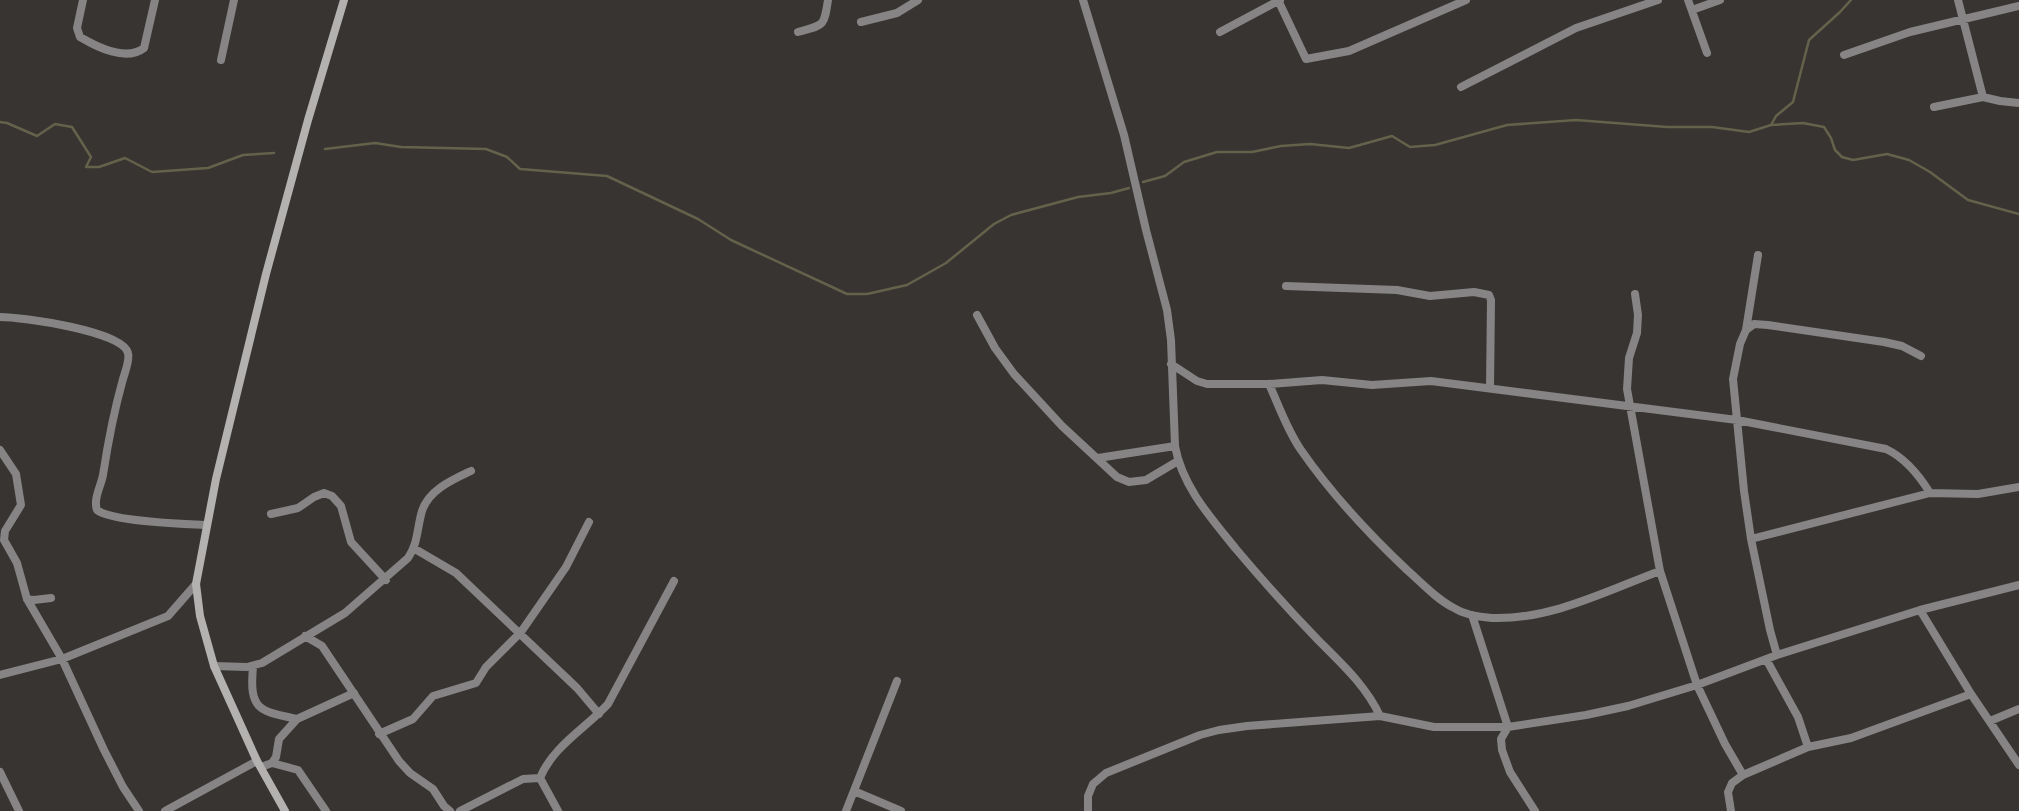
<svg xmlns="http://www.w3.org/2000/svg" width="2019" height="811" font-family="'Work Sans',sans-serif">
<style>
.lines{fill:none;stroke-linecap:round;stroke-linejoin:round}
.stream{stroke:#64624a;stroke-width:2.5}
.street{stroke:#868484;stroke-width:8}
.secondary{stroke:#b4b1b1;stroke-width:8}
</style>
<rect width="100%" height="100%" fill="#373432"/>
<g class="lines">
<path class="stream" d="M 0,122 L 7,123 L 37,136 L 55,124 L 72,127 L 91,157 L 86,167 L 99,167 L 125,158 L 152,172 L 208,168 L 243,155 L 274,153
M 1771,125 L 1776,116 L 1793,102 L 1809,40 L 1840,12 L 1851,0
M 325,149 L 375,143 L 401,147 L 486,149 L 507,157 L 520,169 L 607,176 L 698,219 L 731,240 L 847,294 L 867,294 L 907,285 L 946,263 L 994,224 L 1011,215 L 1078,197 L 1111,193 L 1129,188
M 1143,182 L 1165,176 L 1184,162 L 1217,152 L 1252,152 L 1281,146 L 1310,144 L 1349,148 L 1392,136 L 1410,147 L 1435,145 L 1507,125 L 1576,120 L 1667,127 L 1712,127 L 1749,132 L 1771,125 L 1803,123 L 1824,127 L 1831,138 L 1835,150 L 1842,157 L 1853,160 L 1887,154 L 1909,160 L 1930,172 L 1968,200 L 2019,214"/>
<path class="street" d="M 83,0 L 77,28 L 80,37 C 97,47 126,62 144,48 L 155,0
M 1083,0 L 1124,135 L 1146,230 L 1167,310 L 1171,340 L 1175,446 C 1182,486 1211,518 1236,549 C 1263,581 1290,611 1319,641 C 1342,664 1366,686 1380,716
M 1278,0 L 1306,59 L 1349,51 L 1466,0
M 1688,0 L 1707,53
M 1958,0 L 1983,97
M 1692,10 L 1720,0
M 861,22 L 897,13 L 918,0
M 798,32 C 824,25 824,27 828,0
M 1220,32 L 1280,0
M 1844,55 L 1910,32 L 2019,6
M 221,60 L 234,0
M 1461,87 L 1576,28 L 1658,0
M 1934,107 L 1983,97 L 2000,101 L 2019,103
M 1286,286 L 1397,290 L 1430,296 L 1474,292 L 1489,295 L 1491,300 L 1490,388
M 1635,294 L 1638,315 L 1637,333 L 1629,358 L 1627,389 L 1660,571 L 1697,685 L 1725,744 L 1743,775
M 977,315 L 995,348 L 1014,374 L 1062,426 L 1117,477 L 1129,482 L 1146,480 L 1178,461
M 0,317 C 22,317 123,331 128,353 C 130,360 125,372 123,379 C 114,411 108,442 103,475 C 101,486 93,499 97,510 C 113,522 185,524 207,525
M 1746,330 L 1758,255
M 1171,364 L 1197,381 L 1207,384 L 1269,384 L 1322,380 L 1372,385 L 1431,381 L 1737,420 L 1886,449 C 1905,458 1919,475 1930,493
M 1269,384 C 1279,406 1287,430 1301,450 C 1330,492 1370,535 1407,570 C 1422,583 1436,599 1454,608 C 1465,615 1479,617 1492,618 C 1551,620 1606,591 1660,571
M 0,450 L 16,474 L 21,505 L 5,531 L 4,540 L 17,563 L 27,599 L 62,659 L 104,750 L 123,787 L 139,811
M 1098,458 L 1175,446
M 271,514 L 298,508 L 314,497 L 324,493 L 332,496 L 341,506 L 351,542 L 386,580
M 1751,539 L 1930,493 L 1978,494 L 2019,487
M 415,549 L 456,573 L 577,688 L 599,714
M 27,599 L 34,600 L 51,598
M 1920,610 L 1971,694 L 2019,765
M 1472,615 L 1508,727 L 1501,739 L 1502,750 L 1510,772 L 1535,811
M 305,636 L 322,646 L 399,761 L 410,773 L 433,789 L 444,806 L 450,811
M 1777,655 L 1770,630 L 1751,539 L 1744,491 L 1733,379 L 1740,344 L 1746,330 L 1754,324 L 1768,325 L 1884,342 L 1902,346 L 1921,356
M 1766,659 L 1798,717 L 1808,747
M 214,666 L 247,667 L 262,663 L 345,613 L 408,558 C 418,544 417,528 422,511 C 429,490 452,480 471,471
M 253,667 C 249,710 259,711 297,719
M 0,675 L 62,659 L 168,616 L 196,584
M 1990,721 L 2019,709
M 379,734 L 413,719 L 433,696 L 476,683 L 486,667 L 521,632 L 566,567 L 589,522
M 272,763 L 298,770 L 326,811
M 261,767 L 272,763 L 276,757 L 279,739 L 297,719 L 354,693
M 0,772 L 19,811
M 854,791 L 901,811
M 165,811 L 257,761
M 460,811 L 523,779 L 540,778
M 558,811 L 540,778 C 553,746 586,728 608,704 L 674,581
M 846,811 L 897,681
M 1088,811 L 1088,796 L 1093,784 L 1106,773 L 1200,735 L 1219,730 L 1247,726 L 1380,716 L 1434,727 L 1508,727 L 1586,715 L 1628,706 L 1697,685 L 1777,655 L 1920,610 L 2019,585
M 1731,811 L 1728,792 L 1732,783 L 1743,775 L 1808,747 L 1851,738 L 1971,694"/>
<path class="secondary" d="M 285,811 L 257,761 L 214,666 L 200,616 L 196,584 L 216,479 L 266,274 L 308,120 L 344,0"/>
</g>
</svg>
